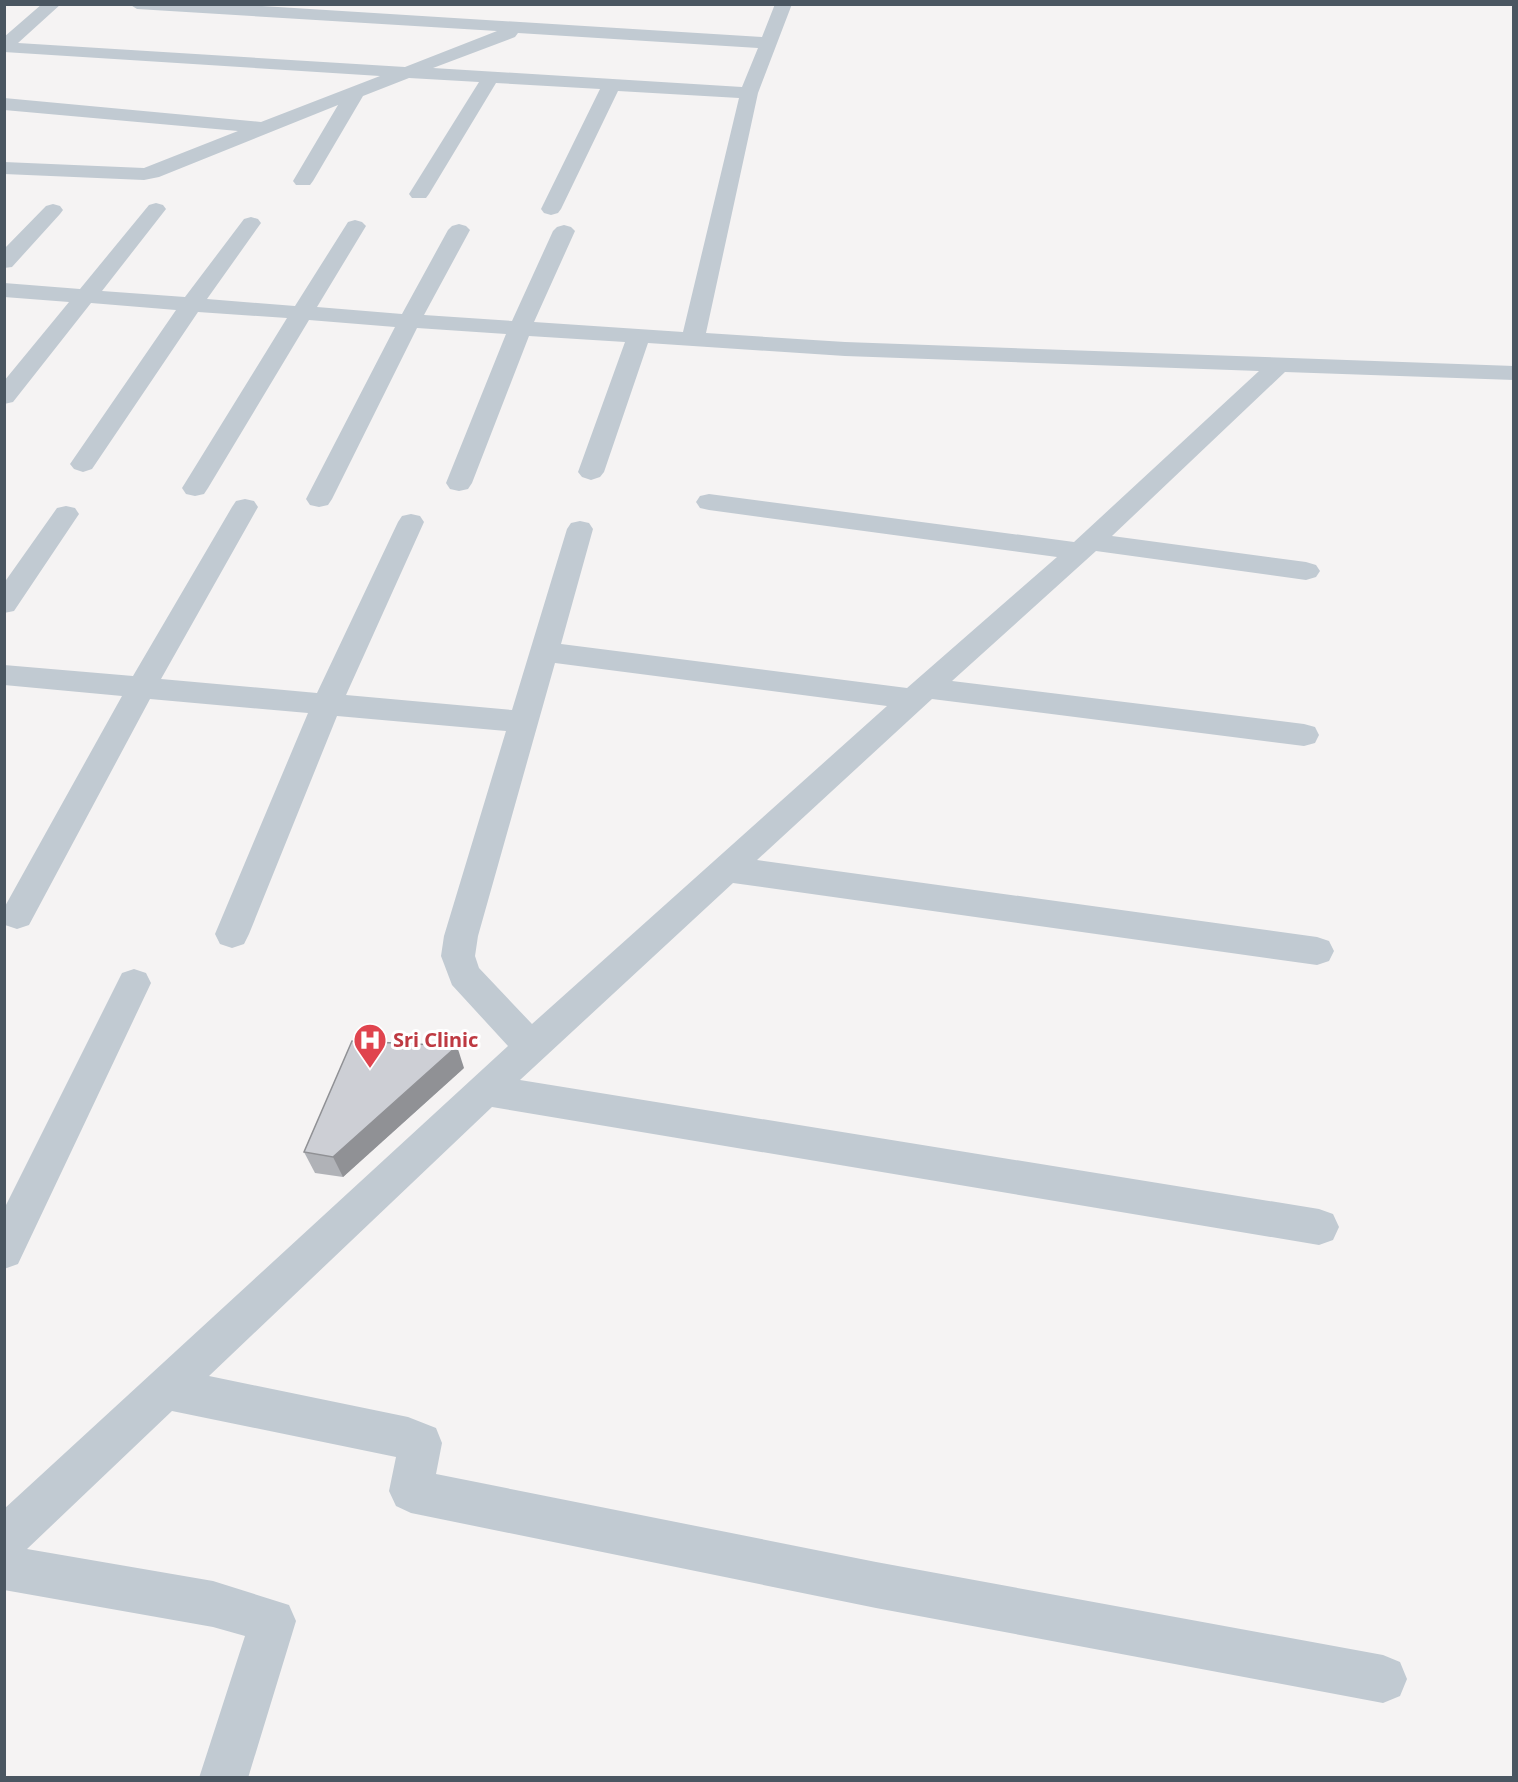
<svg xmlns="http://www.w3.org/2000/svg" width="1518" height="1782" font-family="'Noto Sans',sans-serif">
<style>
.lines{fill:none;stroke-linecap:round;stroke-linejoin:round}
.street{fill:#c1cad2;fill-rule:evenodd}
.wall{fill:#b0b2b7}
.shaded-wall{fill:#909195}
.building{fill:#cdcfd5;stroke:#909195;stroke-width:1.5}
.labels{text-anchor:middle;stroke-width:6;stroke-linejoin:round;paint-order:stroke}
.health-label{font-size:20px;font-weight:bold;fill:#be3a42;stroke:#fff;text-anchor:start}
</style>
<rect width="100%" height="100%" fill="#f5f3f3"/>
<g class="lines">
<path class="street" d="M 42,4 L 61,4 L 18,43 L 405,67 L 497,31 L 137,9 L 129,4 L 228,4 L 762,37 L 775,4 L 792,4 L 758,93 L 706,333 L 845,342 L 1514,366 L 1514,380 L 1285,372 L 1112,536 L 1306,562 L 1316,565 L 1320,571 L 1316,577 L 1306,580 L 1096,551 L 952,681 L 1304,724 L 1315,727 L 1319,735 L 1315,743 L 1304,746 L 932,699 L 757,860 L 1317,937 L 1329,941 L 1334,951 L 1329,961 L 1317,965 L 733,883 L 520,1080 L 1319,1209 L 1333,1214 L 1339,1227 L 1333,1240 L 1319,1245 L 492,1107 L 209,1376 L 408,1417 L 436,1428 L 442,1443 L 436,1474 L 876,1562 L 1383,1655 L 1400,1662 L 1407,1679 L 1400,1696 L 1383,1703 L 876,1608 L 411,1513 L 396,1506 L 389,1491 L 396,1457 L 172,1411 L 27,1549 L 213,1581 L 289,1605 L 296,1621 L 248,1778 L 199,1778 L 245,1636 L 213,1627 L 4,1590 L 4,1509 L 508,1046 L 452,985 L 441,956 L 444,936 L 506,731 L 337,716 L 249,934 L 244,944 L 232,948 L 220,944 L 215,934 L 308,713 L 150,699 L 29,925 L 17,929 L 5,925 L 4,908 L 122,696 L 4,685 L 4,665 L 133,676 L 232,507 L 236,501 L 245,499 L 254,501 L 258,507 L 161,679 L 317,693 L 398,522 L 402,516 L 411,514 L 420,516 L 424,522 L 346,695 L 512,710 L 567,529 L 571,523 L 580,521 L 589,523 L 593,529 L 561,644 L 907,688 L 1057,557 L 709,510 L 700,508 L 696,502 L 700,496 L 709,494 L 1074,542 L 1259,371 L 845,356 L 648,343 L 604,472 L 600,477 L 591,480 L 582,477 L 578,472 L 625,342 L 529,336 L 472,483 L 468,489 L 459,491 L 450,489 L 446,483 L 506,334 L 417,328 L 332,499 L 328,505 L 319,507 L 310,505 L 306,499 L 395,327 L 309,320 L 208,488 L 204,494 L 195,496 L 186,494 L 182,488 L 287,318 L 198,312 L 92,469 L 83,472 L 74,469 L 70,464 L 176,310 L 91,303 L 13,402 L 4,404 L 4,381 L 69,302 L 4,297 L 4,283 L 80,289 L 149,205 L 156,203 L 163,205 L 166,209 L 102,291 L 185,297 L 244,219 L 251,217 L 258,219 L 261,223 L 207,299 L 295,306 L 348,222 L 355,220 L 362,222 L 366,226 L 317,307 L 402,314 L 448,230 L 452,226 L 459,224 L 466,226 L 470,230 L 424,315 L 512,321 L 553,231 L 557,227 L 564,225 L 571,227 L 575,231 L 534,322 L 683,332 L 739,98 L 618,91 L 561,209 L 558,213 L 551,215 L 544,213 L 541,209 L 600,89 L 496,83 L 429,194 L 426,198 L 412,198 L 409,194 L 479,82 L 409,78 L 363,96 L 313,181 L 310,185 L 296,185 L 293,181 L 338,105 L 159,177 L 144,180 L 4,174 L 4,162 L 144,168 L 238,131 L 4,110 L 4,98 L 261,122 L 380,76 L 4,52 L 4,37 ZM 518,33 L 758,48 L 742,87 L 433,68 L 515,37 ZM 555,663 L 887,706 L 532,1024 L 479,968 L 475,956 L 478,936 Z
M 53,204 L 60,206 L 63,210 L 60,214 L 12,267 L 4,268 L 4,249 L 46,206 Z
M 66,506 L 75,508 L 79,514 L 14,611 L 4,613 L 4,583 L 57,508 Z
M 134,969 L 146,973 L 151,983 L 18,1264 L 4,1269 L 4,1209 L 122,973 Z"/>
</g>
<path class="wall" d="M 464,1068 L 343,1177 L 315,1173 L 304,1152 Z"/>
<path class="shaded-wall" d="M 457,1046 L 464,1068 L 343,1177 L 333,1157 Z"/>
<path class="building" d="M 352,1041 L 457,1046 L 333,1157 L 304,1152 Z"/>
<defs>
<symbol id="hospital-pin" viewBox="-11 -11 22 30"><path d="M0 17L-7.5 6A9.5 9.5 0 1 1 7.5 6Z" fill="#e0444e" stroke="#fff"/><path d="M-5-5h3v3.5h4V-5h3V5h-3V1.5h-4V5h-3Z" fill="#fff"/></symbol>
</defs>
<g fill-rule="evenodd">
<use href="#hospital-pin" x="351" y="1021" width="38" height="52"/>
</g>
<g class="labels">
<g class="health-label">
<text x="393" y="1047">Sri Clinic</text>
</g>
</g>
<rect width="1518" height="1782" fill="none" stroke="#4a5661" stroke-width="12"/>
</svg>
